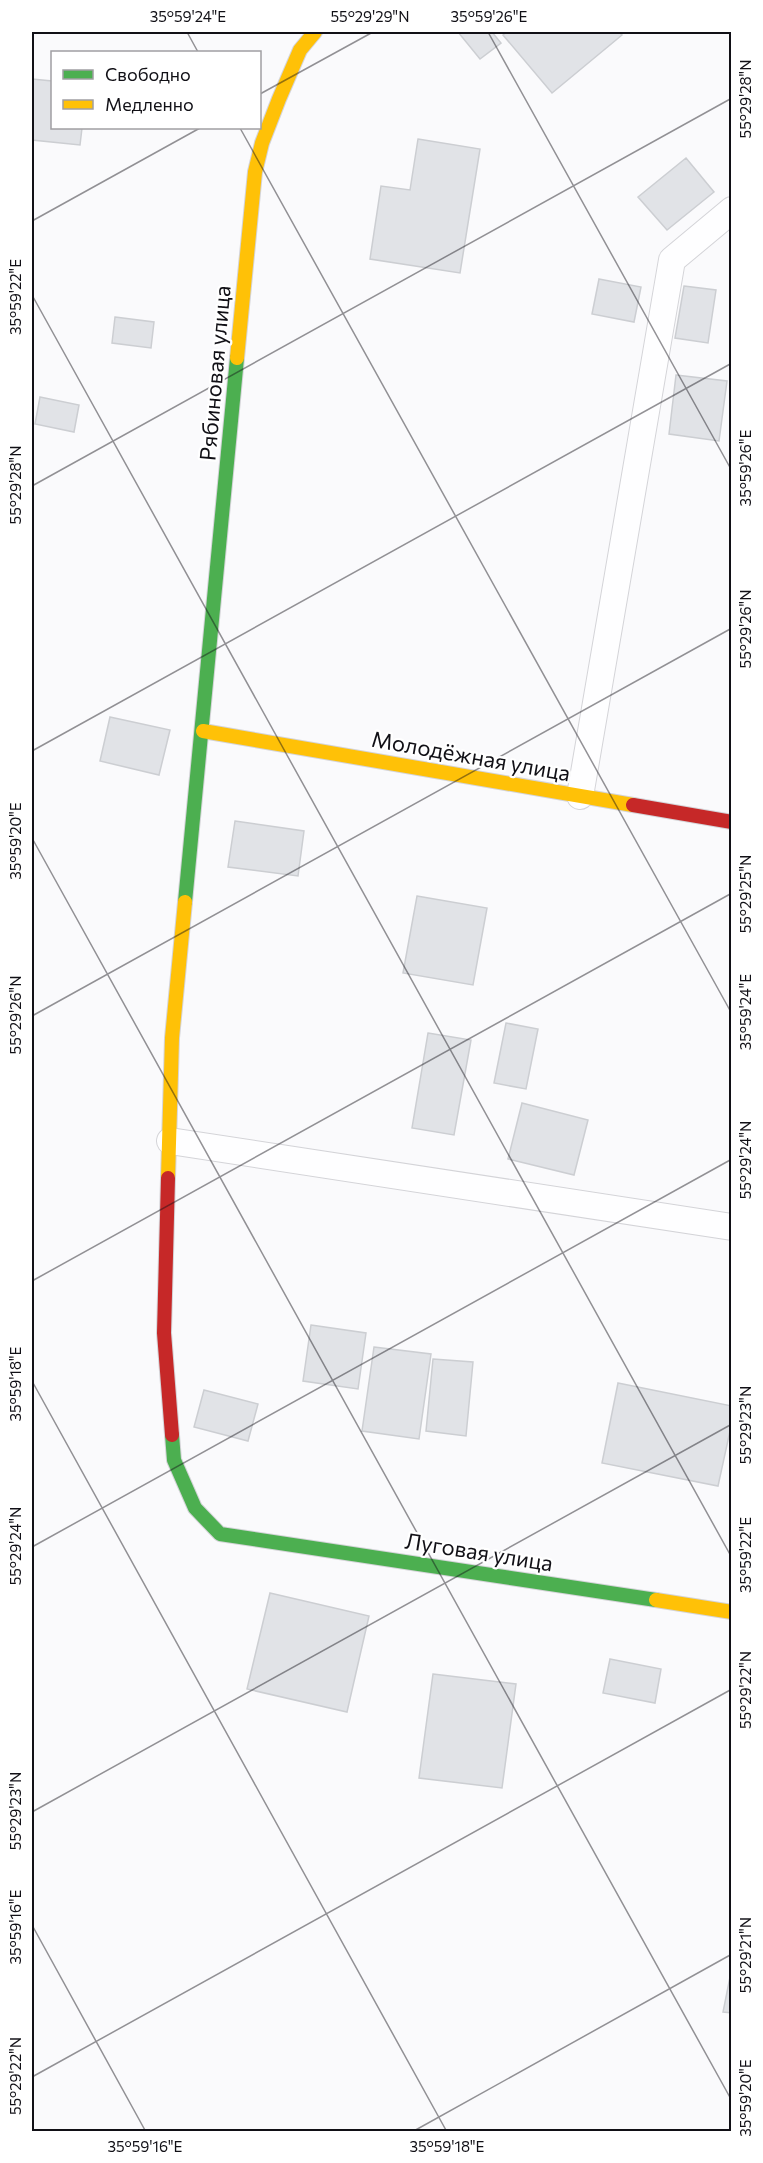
<svg xmlns="http://www.w3.org/2000/svg" width="763" height="2163" font-family="Commissioner,sans-serif">
<style>
.building{fill:#e1e3e7;stroke:#ccced2;stroke-width:1.5}
.lines{fill:none;stroke-linecap:round;stroke-linejoin:round}
.lane-casing{stroke:#d4d4d8;stroke-width:28}
.fast-casing{stroke:#d4d4d8;stroke-width:16}
.slow-casing{stroke:#d4d4d8;stroke-width:16}
.jam-casing{stroke:#d4d4d8;stroke-width:16}
.lane{stroke:#fefeff;stroke-width:26}
.fast{stroke:#4caf50;stroke-width:14}
.slow{stroke:#ffc107;stroke-width:14}
.jam{stroke:#c62828;stroke-width:14}
.ticks{fill:none;stroke:#111016;stroke-width:1.5;stroke-opacity:0.45}
.labels{text-anchor:middle;stroke-width:4.5;stroke-linejoin:round;paint-order:stroke}
.street-label{font-size:22px;fill:#111016;stroke:#fff}
.neatline{fill:none;stroke:#111016;stroke-width:2}
.ticks-label{font-size:15px;text-anchor:middle;fill:#111016}
</style>
<rect width="100%" height="100%" fill="#fafafc"/>
<path class="building" d="M 458,32 L 492,32 L 501,43 L 480,59 Z
M 507,32 L 619,32 L 622,35 L 552,93 L 503,35 Z
M 32,79 L 52,81 L 52,128 L 82,128 L 80,145 L 32,140 Z
M 418,139 L 480,149 L 460,273 L 370,259 L 381,186 L 410,190 Z
M 686,158 L 714,192 L 667,230 L 638,197 Z
M 599,279 L 641,287 L 634,322 L 592,314 Z
M 684,286 L 716,290 L 708,343 L 675,338 Z
M 115,317 L 154,322 L 151,348 L 112,343 Z
M 676,375 L 727,381 L 719,441 L 669,434 Z
M 40,397 L 79,405 L 74,432 L 35,424 Z
M 110,717 L 170,730 L 159,775 L 100,761 Z
M 235,821 L 304,831 L 298,876 L 228,867 Z
M 417,896 L 487,908 L 473,985 L 403,973 Z
M 506,1023 L 538,1029 L 526,1089 L 494,1083 Z
M 428,1033 L 471,1040 L 454,1135 L 412,1128 Z
M 522,1103 L 588,1120 L 574,1175 L 508,1159 Z
M 311,1325 L 366,1333 L 358,1389 L 303,1381 Z
M 374,1347 L 431,1354 L 419,1439 L 362,1431 Z
M 433,1359 L 473,1362 L 466,1436 L 426,1431 Z
M 618,1383 L 732,1406 L 732,1422 L 718,1486 L 602,1463 Z
M 204,1390 L 258,1404 L 248,1441 L 194,1427 Z
M 270,1593 L 369,1616 L 347,1712 L 247,1689 Z
M 610,1659 L 661,1669 L 655,1703 L 603,1693 Z
M 433,1674 L 516,1684 L 502,1788 L 419,1778 Z
M 730,1977 L 732,1977 L 732,2013 L 723,2012 Z"/>
<g class="lines">
<defs>
<path id="lane" d="M 580,796 L 672,260 L 732,210
M 170,1141 L 732,1227"/>
<path id="fast" d="M 185,902 L 237,358
M 172,1435 L 174,1460 L 195,1508 L 220,1534 L 656,1600"/>
<path id="slow" d="M 237,358 L 255,172 L 262,143 L 279,99 L 300,50 L 315,32
M 203,731 L 633,805
M 168,1178 L 172,1038 L 185,902
M 656,1600 L 732,1612"/>
<path id="jam" d="M 633,805 L 732,822
M 168,1178 L 164,1333 L 172,1435"/>
</defs>
<use href="#lane" class="lane-casing"/>
<use href="#fast" class="fast-casing"/>
<use href="#slow" class="slow-casing"/>
<use href="#jam" class="jam-casing"/>
<use href="#lane" class="lane"/>
<use href="#fast" class="fast"/>
<use href="#slow" class="slow"/>
<use href="#jam" class="jam"/>
</g>
<path class="ticks" d="M 187,32 L 198,52M 488,32 L 732,471M 260,94 L 373,32M 240,128 L 732,1014M 32,221 L 200,128M 32,295 L 732,1558M 32,486 L 732,98M 32,751 L 732,363M 32,838 L 732,2101M 32,1016 L 732,628M 32,1281 L 732,893M 32,1381 L 447,2132M 32,1547 L 732,1159M 32,1812 L 732,1424M 32,1925 L 146,2132M 32,2077 L 732,1689M 412,2132 L 732,1954"/>
<g class="labels">
<g class="street-label">
<text transform="translate(215 373) rotate(-85)" y="8">Рябиновая улица</text>
<text transform="translate(471 756) rotate(10)" y="8">Молодёжная улица</text>
<text transform="translate(479 1552) rotate(9)" y="8">Луговая улица</text>
</g>
</g>
<rect width="763" height="2163" fill="none" stroke="#ffffff" stroke-width="66"/>
<rect x="51" y="51" width="210" height="78" fill="#ffffff" stroke="#a09fa2" stroke-width="1.5"/>
<rect x="63" y="70" width="30" height="9" fill="#4caf50" stroke="#a09fa2" stroke-width="1.5"/>
<text x="105" y="81" font-size="18" fill="#111016">Свободно</text>
<rect x="63" y="100" width="30" height="9" fill="#ffc107" stroke="#a09fa2" stroke-width="1.5"/>
<text x="105" y="111" font-size="18" fill="#111016">Медленно</text>
<rect x="33" y="33" width="697" height="2097" class="neatline"/>
<g class="ticks-label">
<text x="188" y="22">35°59'24"E</text>
<text x="370" y="22">55°29'29"N</text>
<text x="489" y="22">35°59'26"E</text>
<text transform="translate(746 99) rotate(-90)" y="5">55°29'28"N</text>
<text transform="translate(16 297) rotate(-90)" y="5">35°59'22"E</text>
<text transform="translate(746 468) rotate(-90)" y="5">35°59'26"E</text>
<text transform="translate(16 485) rotate(-90)" y="5">55°29'28"N</text>
<text transform="translate(746 629) rotate(-90)" y="5">55°29'26"N</text>
<text transform="translate(16 841) rotate(-90)" y="5">35°59'20"E</text>
<text transform="translate(746 894) rotate(-90)" y="5">55°29'25"N</text>
<text transform="translate(746 1012) rotate(-90)" y="5">35°59'24"E</text>
<text transform="translate(16 1015) rotate(-90)" y="5">55°29'26"N</text>
<text transform="translate(746 1160) rotate(-90)" y="5">55°29'24"N</text>
<text transform="translate(16 1384) rotate(-90)" y="5">35°59'18"E</text>
<text transform="translate(746 1425) rotate(-90)" y="5">55°29'23"N</text>
<text transform="translate(16 1546) rotate(-90)" y="5">55°29'24"N</text>
<text transform="translate(746 1555) rotate(-90)" y="5">35°59'22"E</text>
<text transform="translate(746 1690) rotate(-90)" y="5">55°29'22"N</text>
<text transform="translate(16 1811) rotate(-90)" y="5">55°29'23"N</text>
<text transform="translate(16 1927) rotate(-90)" y="5">35°59'16"E</text>
<text transform="translate(746 1955) rotate(-90)" y="5">55°29'21"N</text>
<text transform="translate(16 2076) rotate(-90)" y="5">55°29'22"N</text>
<text transform="translate(746 2098) rotate(-90)" y="5">35°59'20"E</text>
<text x="145" y="2152">35°59'16"E</text>
<text x="447" y="2152">35°59'18"E</text>
</g>
</svg>
